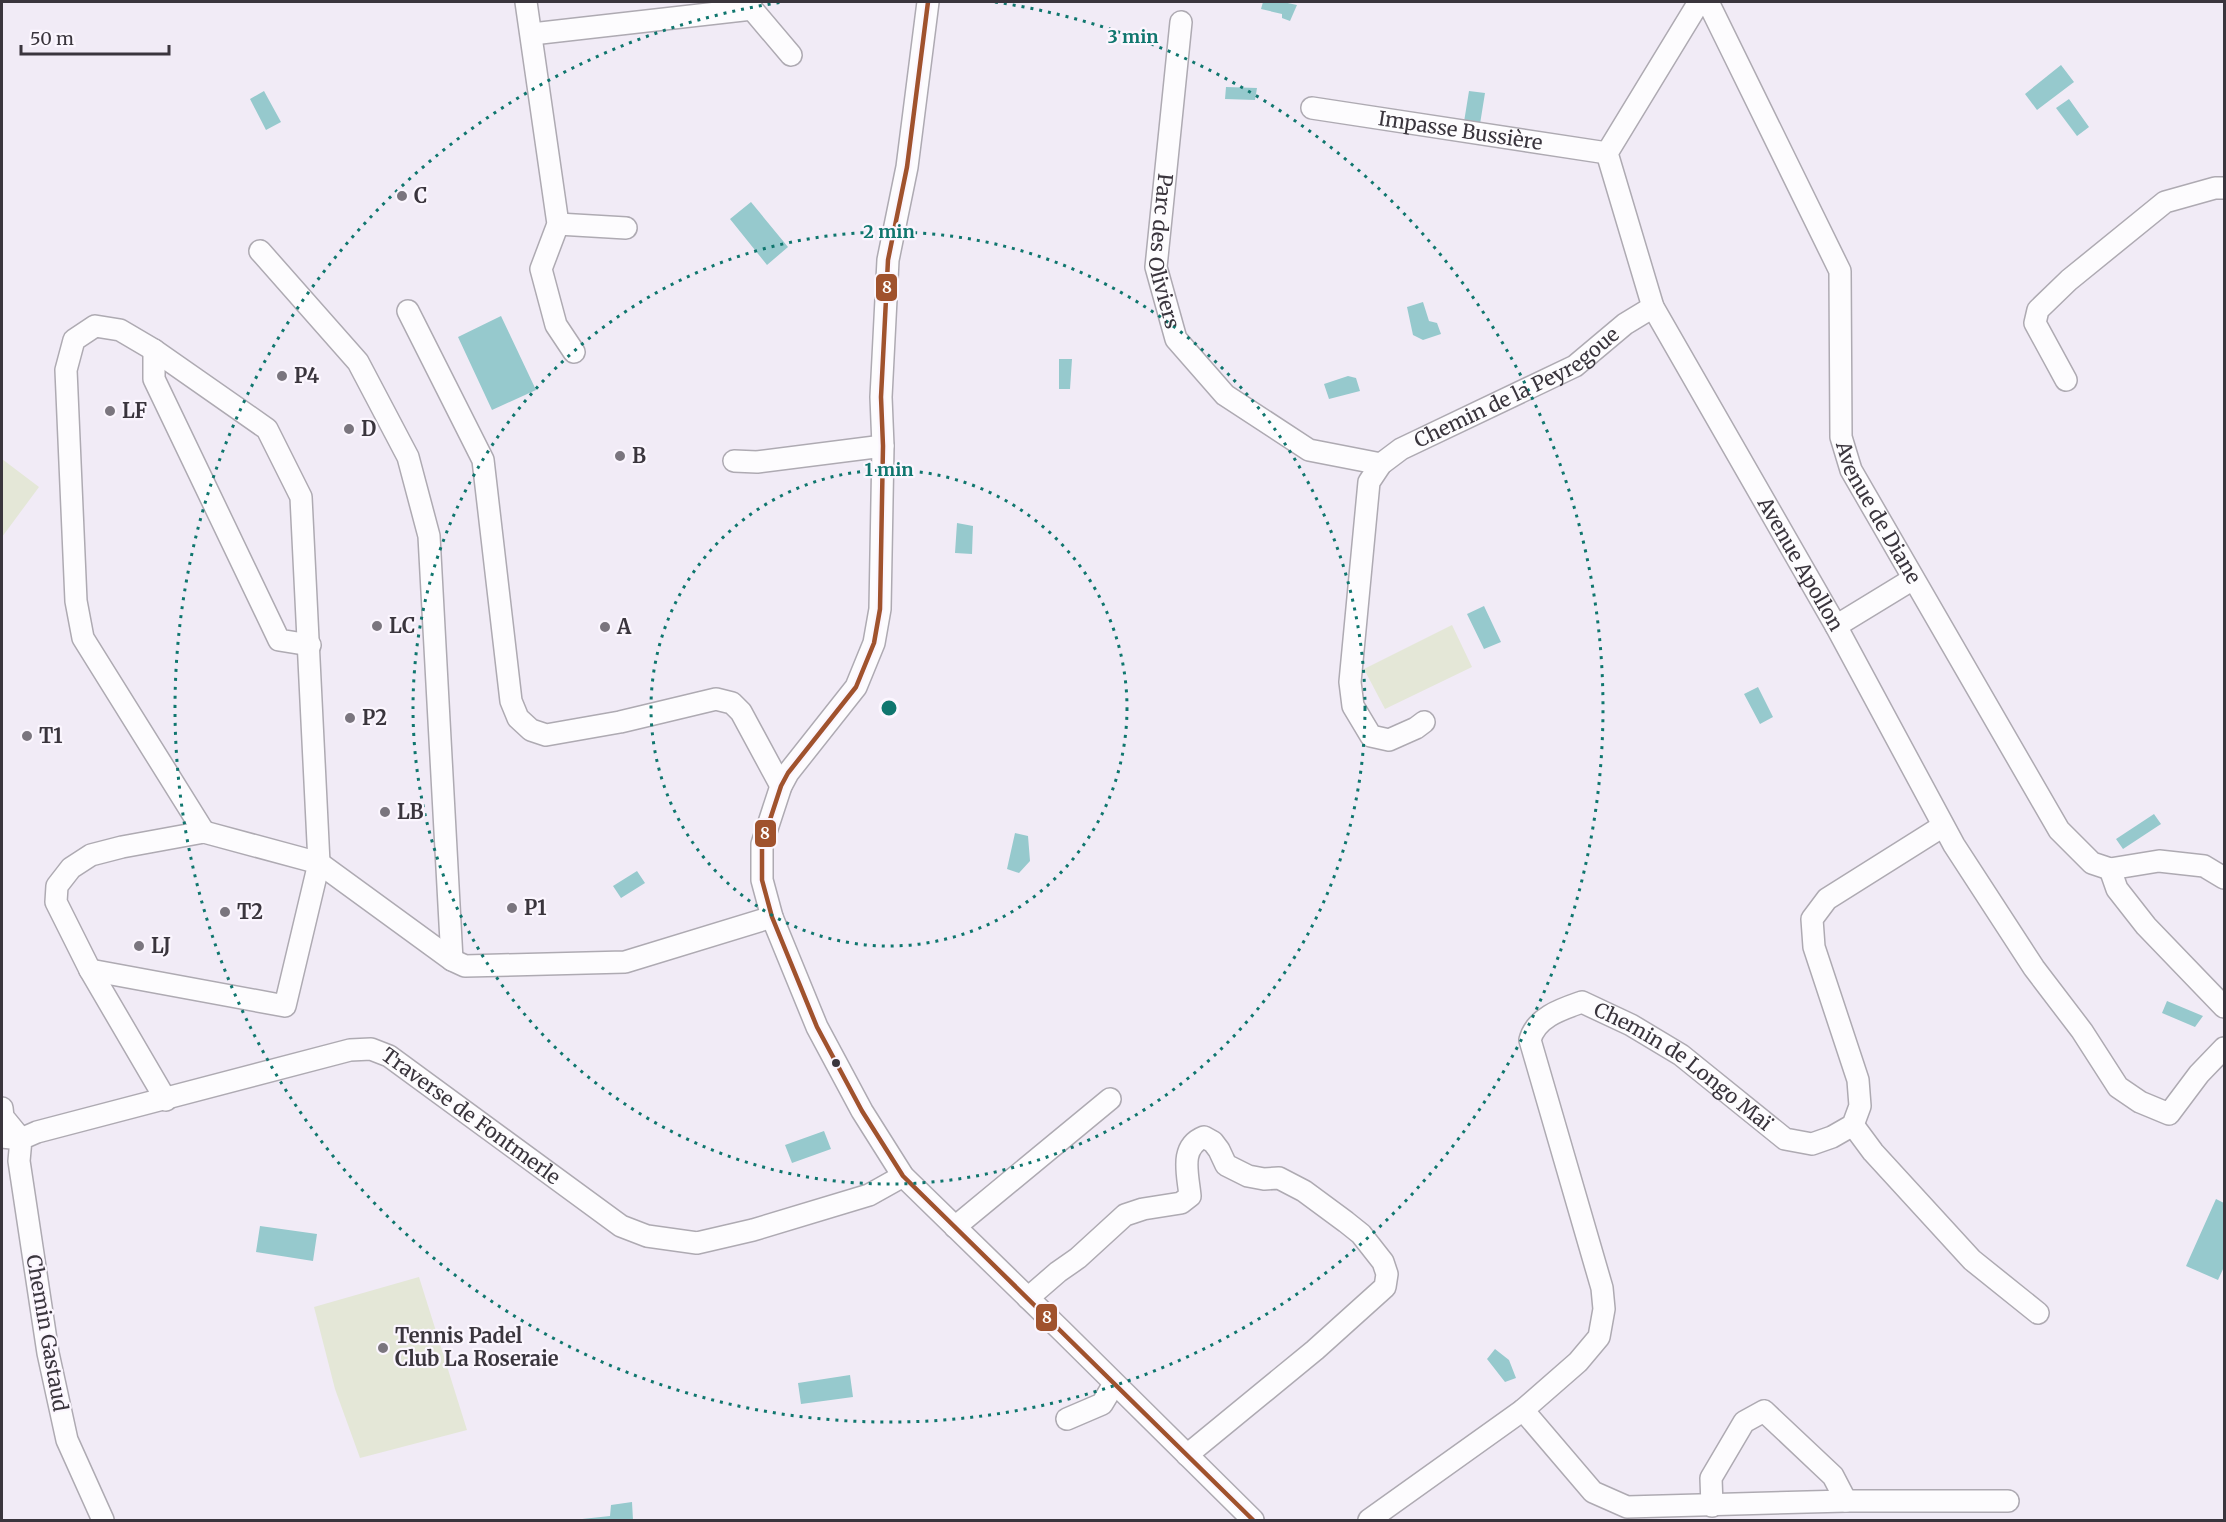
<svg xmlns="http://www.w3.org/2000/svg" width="2226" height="1522" font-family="Merriweather,serif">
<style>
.green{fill:#e4e7d7}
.water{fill:#96c9cd}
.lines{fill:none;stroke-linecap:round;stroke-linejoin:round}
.minor-casing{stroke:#aeaab2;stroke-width:24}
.minor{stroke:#fdfcfe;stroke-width:21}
.bus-1-casing{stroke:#fbf6fe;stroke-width:9}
.bus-1{stroke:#a0522d;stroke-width:4.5}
.ring{fill:none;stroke:#0f766e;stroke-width:3;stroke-dasharray:3 6}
.poi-dot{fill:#7a757e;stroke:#fbf6fe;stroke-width:2}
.bus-dot{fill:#3a353d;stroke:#fbf6fe;stroke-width:2}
.labels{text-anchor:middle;stroke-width:4.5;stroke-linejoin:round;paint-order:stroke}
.street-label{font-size:20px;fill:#3a353d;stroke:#fbf6fe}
.poi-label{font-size:20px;font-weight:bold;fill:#3a353d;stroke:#fbf6fe;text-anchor:start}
.centre{fill:#0f766e;stroke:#fbf6fe;stroke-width:3}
.ring-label{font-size:18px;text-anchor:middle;font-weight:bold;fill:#0f766e;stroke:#fbf6fe;stroke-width:4.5;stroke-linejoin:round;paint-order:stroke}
.line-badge{stroke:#fbf6fe;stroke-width:2}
.badge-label{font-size:16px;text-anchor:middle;font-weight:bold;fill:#fff}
</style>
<rect width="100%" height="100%" fill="#f1ebf6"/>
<path class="green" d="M 2,459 L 39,487 L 2,537 Z
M 1452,625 L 1472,667 L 1385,709 L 1364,669 Z
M 419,1277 L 467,1430 L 360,1458 L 335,1389 L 314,1307 Z"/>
<path class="water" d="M 1263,2 L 1283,2 L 1297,5 L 1290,21 L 1282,18 L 1282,14 L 1261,9 Z
M 2061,65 L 2074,82 L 2037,110 L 2025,94 Z
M 1226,87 L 1257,88 L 1255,100 L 1225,99 Z
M 264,91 L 281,122 L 266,130 L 250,99 Z
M 1469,91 L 1485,93 L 1480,124 L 1464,122 Z
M 2069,99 L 2089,127 L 2077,136 L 2056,108 Z
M 751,202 L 788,247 L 767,265 L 730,219 Z
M 1423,302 L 1429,321 L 1437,323 L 1441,334 L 1423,340 L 1413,335 L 1407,307 Z
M 501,316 L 536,390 L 492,410 L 458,337 Z
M 1059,359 L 1072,359 L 1070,389 L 1059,389 Z
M 1348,376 L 1356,378 L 1360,391 L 1329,399 L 1324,384 Z
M 957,523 L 973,526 L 972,554 L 955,553 Z
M 1484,606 L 1501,642 L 1484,649 L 1467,614 Z
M 1758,687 L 1773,717 L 1760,724 L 1744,694 Z
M 2154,814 L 2161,824 L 2123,849 L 2116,839 Z
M 1015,833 L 1028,836 L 1030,861 L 1019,873 L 1007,869 Z
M 637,871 L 645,883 L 621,898 L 613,886 Z
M 2167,1001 L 2203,1016 L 2195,1027 L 2162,1013 Z
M 824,1131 L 831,1149 L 792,1163 L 785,1145 Z
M 2216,1199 L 2224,1203 L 2224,1267 L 2218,1280 L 2186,1266 Z
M 260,1226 L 317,1234 L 313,1261 L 256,1252 Z
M 1495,1349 L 1509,1360 L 1516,1378 L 1505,1382 L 1487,1359 Z
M 850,1375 L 853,1397 L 801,1404 L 798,1383 Z
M 632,1502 L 633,1520 L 573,1520 L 610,1516 L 611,1505 Z"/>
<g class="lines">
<defs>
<g id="minor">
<path d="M 526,2 L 558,224 L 541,269 L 556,325 L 574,352"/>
<path d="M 928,2 L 907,167 L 888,260 L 881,397 L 883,446 L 880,609 L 874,643 L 856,687 L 788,773 L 781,786 L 762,844 L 762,880 L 772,917 L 817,1027 L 862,1111 L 903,1176 L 1062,1331 L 1253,1520"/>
<path id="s1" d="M 1699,2 L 1607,153 L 1653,307 L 1836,626 L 1954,845 L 2034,968 L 2082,1031 L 2118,1087 L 2140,1102 L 2169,1114 L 2199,1074 L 2224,1048"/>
<path id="s2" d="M 1708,2 L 1840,271 L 1841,437 L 1851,470 L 2059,830 L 2092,863 L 2110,869 L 2159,861 L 2204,866 L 2224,878"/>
<path id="s3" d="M 1181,22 L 1156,267 L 1176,339 L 1225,395 L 1309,450 L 1381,464"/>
<path d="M 532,34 L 752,9 L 791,55"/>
<path id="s4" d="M 1312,108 L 1607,153"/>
<path d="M 558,224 L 626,228"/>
<path d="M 260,251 L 358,362 L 408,457 L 429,536 L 452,960"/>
<path d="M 408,311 L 483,460 L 511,701 L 518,718 L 531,730 L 546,735 L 620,722 L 716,699 L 732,703 L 741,712 L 781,786"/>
<path d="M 154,350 L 154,379 L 279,640 L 310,645"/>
<path d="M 2066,380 L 2035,323 L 2038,310 L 2069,280 L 2165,202 L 2215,188 L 2224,188"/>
<path d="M 734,461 L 757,462 L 883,446"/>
<path d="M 1836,626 L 1913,579"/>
<path id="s5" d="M 1424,722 L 1416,728 L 1389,740 L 1371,736 L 1353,706 L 1350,682 L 1369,482 L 1381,464 L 1401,449 L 1575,366 L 1625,324 L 1653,307"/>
<path d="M 2110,869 L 2117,889 L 2146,926 L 2224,1007"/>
<path d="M 90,970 L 285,1006 L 319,863 L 301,497 L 267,429 L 154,350 L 120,330 L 95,326 L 74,340 L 66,370 L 76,601 L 83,638 L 204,832"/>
<path d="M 166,1100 L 90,970 L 56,902 L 57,886 L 71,868 L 91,855 L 122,847 L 204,832 L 319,863 L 452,960 L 465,966 L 625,962 L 772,917"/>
<path d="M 2,1108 L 3,1117 L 21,1139 L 2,1137"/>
<path d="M 1853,1125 L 1873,1152 L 1972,1260 L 2038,1313"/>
<path d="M 955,1227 L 1110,1099"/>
<path d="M 1028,1298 L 1058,1272 L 1078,1258 L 1125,1215 L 1143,1209 L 1181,1203 L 1190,1196 C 1188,1174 1179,1147 1204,1137 L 1213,1142 L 1219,1150 L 1226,1165 L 1248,1176 L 1264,1179 L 1279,1178 L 1304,1191 L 1346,1222 L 1361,1234 L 1383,1262 L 1387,1274 L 1385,1287 L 1315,1350 L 1187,1455"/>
<path d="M 1523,1410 L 1593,1492 L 1627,1507 L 1846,1501 L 2008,1501"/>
<path d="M 1067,1419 L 1102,1404 L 1114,1384"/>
<path d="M 1712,1506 L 1711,1478 L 1744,1422 L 1764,1411 L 1833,1476 L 1846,1501"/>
<path id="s6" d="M 103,1520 L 67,1440 L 48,1353 L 19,1161 L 21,1139 L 37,1132 L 350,1050 L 371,1049 L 389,1056 L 621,1226 L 647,1236 L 697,1243 L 753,1230 L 869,1195 L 903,1176"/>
<path id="s7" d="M 1369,1520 L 1523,1410 L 1578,1362 L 1599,1337 L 1604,1309 L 1602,1288 L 1530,1040 C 1536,1017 1562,1009 1582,1002 L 1631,1025 L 1681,1055 L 1785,1139 L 1812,1144 L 1832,1137 L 1853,1125 L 1860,1106 L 1858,1080 L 1814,947 L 1812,919 L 1827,899 L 1943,826"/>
</g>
</defs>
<use href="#minor" class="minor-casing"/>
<use href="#minor" class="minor"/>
<defs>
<path id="bus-1" d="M 928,2 L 907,167 L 888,260 L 881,397 L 883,446 L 880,609 L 874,643 L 856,687 L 788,773 L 781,786 L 762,844 L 762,880 L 772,917 L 817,1027 L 862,1111 L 903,1176 L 1253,1520"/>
</defs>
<use href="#bus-1" class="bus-1-casing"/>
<use href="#bus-1" class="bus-1"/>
</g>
<g class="ring">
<circle cx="889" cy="708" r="238"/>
<circle cx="889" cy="708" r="476"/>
<path d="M995 2A714 714 0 1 1 783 2"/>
</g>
<g class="poi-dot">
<circle cx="402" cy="196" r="6"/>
<circle cx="282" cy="376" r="6"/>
<circle cx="110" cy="411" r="6"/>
<circle cx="349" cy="429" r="6"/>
<circle cx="620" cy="456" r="6"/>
<circle cx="377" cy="626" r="6"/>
<circle cx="605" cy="627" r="6"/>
<circle cx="350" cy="718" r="6"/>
<circle cx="27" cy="736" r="6"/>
<circle cx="385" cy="812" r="6"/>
<circle cx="512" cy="908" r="6"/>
<circle cx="225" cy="912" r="6"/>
<circle cx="139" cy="946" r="6"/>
<circle cx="383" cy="1348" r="6"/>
</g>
<circle class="bus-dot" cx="836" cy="1063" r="5"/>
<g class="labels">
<g class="street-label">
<text dy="7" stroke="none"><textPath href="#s4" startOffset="150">Impasse Bussière</textPath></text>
<text dy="7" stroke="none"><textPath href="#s3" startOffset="231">Parc des Oliviers</textPath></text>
<text dy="7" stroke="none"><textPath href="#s5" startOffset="496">Chemin de la Peyregoue</textPath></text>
<text dy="7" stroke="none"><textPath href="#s2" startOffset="550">Avenue de Diane</textPath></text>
<text dy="7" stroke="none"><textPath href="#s1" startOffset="634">Avenue Apollon</textPath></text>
<text dy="7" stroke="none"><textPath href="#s7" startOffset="790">Chemin de Longo Maï</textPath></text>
<text dy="7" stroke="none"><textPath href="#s6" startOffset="876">Traverse de Fontmerle</textPath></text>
<text transform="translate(47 1333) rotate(80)" y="7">Chemin Gastaud</text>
</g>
<g class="poi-label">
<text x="414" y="203">C</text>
<text x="294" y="383">P4</text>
<text x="122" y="418">LF</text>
<text x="361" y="436">D</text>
<text x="632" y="463">B</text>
<text x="389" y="633">LC</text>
<text x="617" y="634">A</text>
<text x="362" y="725">P2</text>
<text x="39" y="743">T1</text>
<text x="397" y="819">LB</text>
<text x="524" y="915">P1</text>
<text x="237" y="919">T2</text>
<text x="151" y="953">LJ</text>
<text x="395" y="1343">Tennis Padel<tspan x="395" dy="23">Club La Roseraie</tspan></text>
</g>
</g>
<circle cx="889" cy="708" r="9" class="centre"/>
<g class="ring-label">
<text x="1133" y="43">3 min</text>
<text x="889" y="238">2 min</text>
<text x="889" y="476">1 min</text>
</g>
<g class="line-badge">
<rect x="875" y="273" width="23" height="29" rx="6" fill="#a0522d"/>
<rect x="754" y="819" width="23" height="29" rx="6" fill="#a0522d"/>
<rect x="1035" y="1303" width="23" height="29" rx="6" fill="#a0522d"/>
</g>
<g class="badge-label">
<text x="887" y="293">8</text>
<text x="765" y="839">8</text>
<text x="1047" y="1323">8</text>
</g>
<rect width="2226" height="1522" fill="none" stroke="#3a353d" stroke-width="6"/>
<path d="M21 45v9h148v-9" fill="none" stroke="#3a353d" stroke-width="3"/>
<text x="30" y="45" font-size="18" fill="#3a353d" stroke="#fbf6fe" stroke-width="4.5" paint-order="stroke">50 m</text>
</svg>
